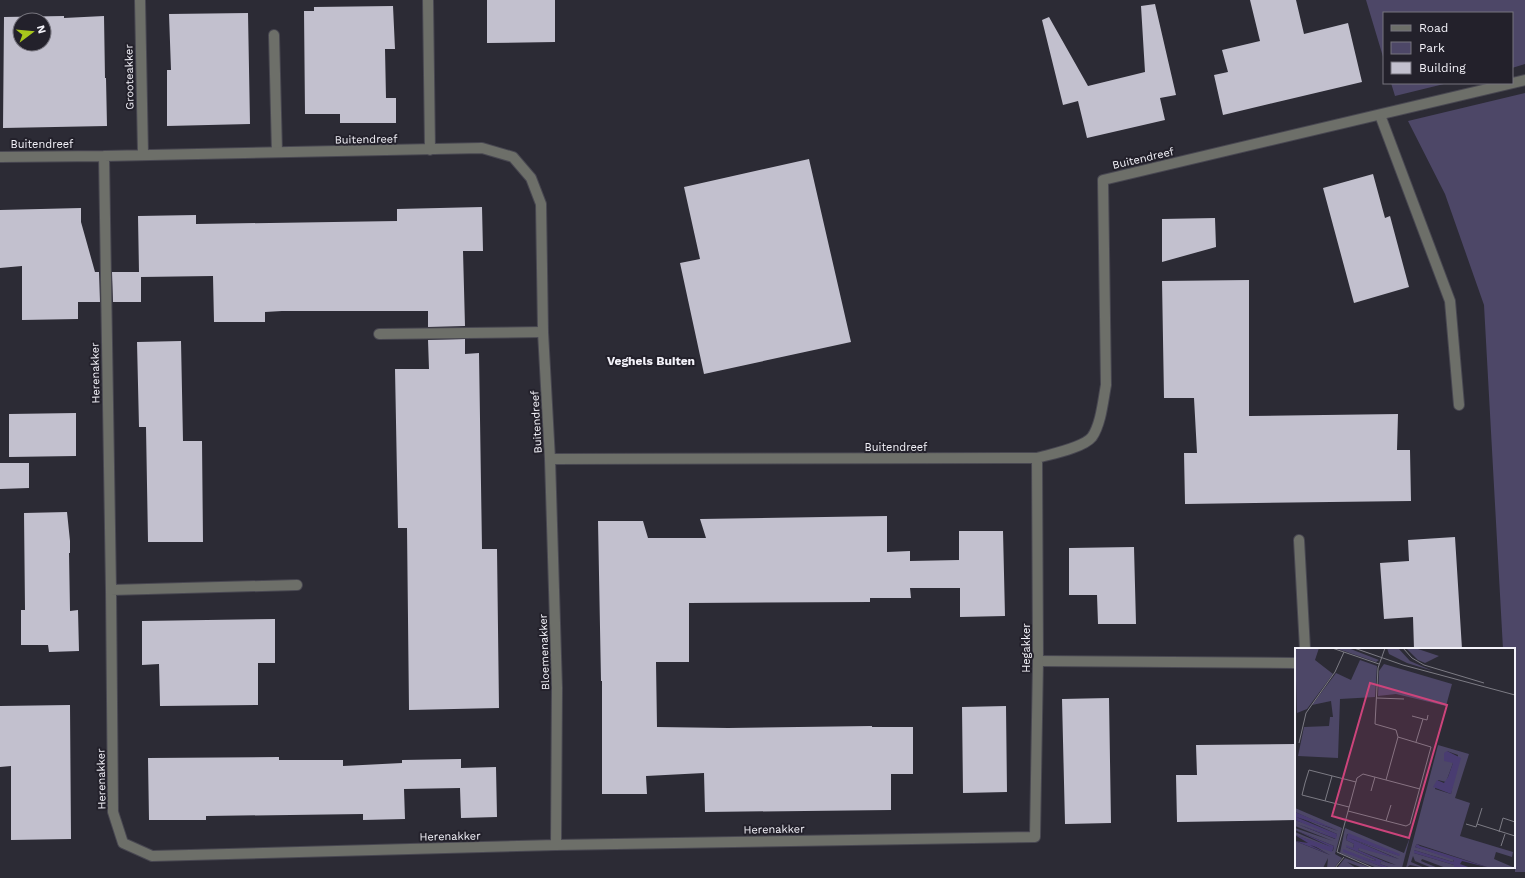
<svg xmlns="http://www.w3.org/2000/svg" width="1525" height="878" font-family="'Work Sans',sans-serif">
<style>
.green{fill:#4d4767}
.building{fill:#c2c0ce;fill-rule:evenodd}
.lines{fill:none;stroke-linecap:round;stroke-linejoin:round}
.lane-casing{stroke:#484751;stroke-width:12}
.street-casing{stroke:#484751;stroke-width:12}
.lane{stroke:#6d6f69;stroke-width:10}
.street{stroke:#6d6f69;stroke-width:10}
.labels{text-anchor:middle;stroke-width:4;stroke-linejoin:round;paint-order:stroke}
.street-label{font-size:11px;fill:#f4f3fa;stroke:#23212b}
.neighbourhood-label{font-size:12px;font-weight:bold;fill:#f4f3fa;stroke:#23212b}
.inset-road{fill:none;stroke:#7c7b84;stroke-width:1}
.view{fill:#cc447b;fill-opacity:0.15;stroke:#cc447b;stroke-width:2}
.inset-edge{fill:none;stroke:#f4f3fa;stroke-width:2}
</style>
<rect width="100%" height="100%" fill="#2c2b35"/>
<path class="green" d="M 1366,0 L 1525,0 L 1525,64 L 1512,68 L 1512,13 L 1384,13 L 1384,60 Z
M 1391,83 L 1448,83 L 1395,96 Z
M 1525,93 L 1525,872 L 1515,872 L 1514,649 L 1503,649 L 1484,305 L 1445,194 L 1408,121 Z"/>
<path class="building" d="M 487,0 L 555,0 L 555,42 L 487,43 Z
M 1250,0 L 1296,0 L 1304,34 L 1348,23 L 1362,82 L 1223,115 L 1214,75 L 1228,72 L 1222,50 L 1260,41 Z
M 1155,4 L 1176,95 L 1160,98 L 1165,120 L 1087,138 L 1078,101 L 1063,105 L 1042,20 L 1049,17 L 1088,86 L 1145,72 L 1141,6 Z
M 393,6 L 395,49 L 385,49 L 386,98 L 396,98 L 396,123 L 340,123 L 340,114 L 305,114 L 304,11 L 314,11 L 314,7 Z
M 248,13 L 250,124 L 167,126 L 167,70 L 171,70 L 169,14 Z
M 64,16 L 64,18 L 104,16 L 105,78 L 106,78 L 107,126 L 3,128 L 4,17 ZM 20,20 L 44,20 L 44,44 L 20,44 Z
M 809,159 L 851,342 L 704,374 L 680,263 L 700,259 L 684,187 Z
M 1373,174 L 1385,218 L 1390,216 L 1409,287 L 1354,303 L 1323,188 Z
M 482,207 L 483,251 L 463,251 L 465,326 L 428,327 L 428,311 L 282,311 L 265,312 L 265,322 L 214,322 L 213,276 L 141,277 L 141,302 L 113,302 L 112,272 L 139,272 L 138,216 L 196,215 L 196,224 L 397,221 L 397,209 Z
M 81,208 L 81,222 L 95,272 L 99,272 L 100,302 L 78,302 L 78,319 L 22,320 L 22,266 L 0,268 L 0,210 Z
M 1215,218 L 1216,247 L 1162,262 L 1162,219 Z
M 1249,280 L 1249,416 L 1398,414 L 1397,450 L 1410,450 L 1411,501 L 1185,504 L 1184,453 L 1197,453 L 1194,398 L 1164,398 L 1162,281 Z
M 465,339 L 465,354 L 479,353 L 482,549 L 497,549 L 499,708 L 409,710 L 407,528 L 398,528 L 395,369 L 429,369 L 428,340 Z
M 181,341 L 183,441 L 202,441 L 203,542 L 148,542 L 146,427 L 139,427 L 137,342 Z
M 76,413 L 76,456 L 9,457 L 9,414 Z
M 0,463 L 29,463 L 29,488 L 0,489 Z
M 67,512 L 70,541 L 70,553 L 69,553 L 70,611 L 78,610 L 79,651 L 49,652 L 48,645 L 21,645 L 21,610 L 25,610 L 24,513 Z
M 887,516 L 887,552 L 910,551 L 910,561 L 959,560 L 959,531 L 1003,531 L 1005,616 L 960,617 L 960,588 L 910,588 L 911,598 L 870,598 L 870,602 L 689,603 L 689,662 L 656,662 L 657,727 L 728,728 L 872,726 L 872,727 L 913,727 L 913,774 L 891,774 L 891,810 L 705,812 L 704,773 L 646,776 L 647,794 L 602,794 L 602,681 L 601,681 L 598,521 L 643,521 L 648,538 L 706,538 L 700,519 Z
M 1455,537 L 1462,649 L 1414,649 L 1413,617 L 1384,619 L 1380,563 L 1409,561 L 1408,540 Z
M 1134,547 L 1136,624 L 1098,624 L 1097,595 L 1069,595 L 1069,548 Z
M 275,619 L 275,663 L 258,663 L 258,705 L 160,706 L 159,664 L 142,665 L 142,621 Z
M 1109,698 L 1111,823 L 1065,824 L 1062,699 Z
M 70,705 L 71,839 L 11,840 L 11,766 L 0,767 L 0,706 Z
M 1006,706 L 1007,792 L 963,793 L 962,707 Z
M 1296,744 L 1296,820 L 1177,822 L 1176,775 L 1197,775 L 1196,745 Z
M 279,757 L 279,760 L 343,760 L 343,766 L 402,763 L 402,760 L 461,759 L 461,768 L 496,767 L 497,817 L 461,818 L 460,788 L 404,789 L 405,819 L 363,820 L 363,814 L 206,816 L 206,820 L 149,820 L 148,758 Z"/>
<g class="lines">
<defs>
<path id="lane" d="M 274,35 L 277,152
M 1380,115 L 1450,301 L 1459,405
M 379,334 L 543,332
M 1299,540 L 1305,649
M 1038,661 L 1296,663"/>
<path id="street" d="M 140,0 L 143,154
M 428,0 L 430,150
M 104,156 L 111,590 L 113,812 L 123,843 L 152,856 L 556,845 L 1035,837 L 1038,661 L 1037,458
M 0,157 L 104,156 L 482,148 L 513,157 L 531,178 L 541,204 L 543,332 L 550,459 L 1037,458 C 1051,454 1083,448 1092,437 C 1101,424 1103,401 1106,385 L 1103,180 L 1525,80
M 550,459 L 557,688 L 556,845
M 111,590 L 297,585"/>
</defs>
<use href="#lane" class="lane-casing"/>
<use href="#street" class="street-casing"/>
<use href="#lane" class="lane"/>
<use href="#street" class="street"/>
</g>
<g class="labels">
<g class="street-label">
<text transform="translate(129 77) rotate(-91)" y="4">Grooteakker</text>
<text transform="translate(366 139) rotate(-1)" y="4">Buitendreef</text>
<text x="42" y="148">Buitendreef</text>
<text transform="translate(1143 158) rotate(-13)" y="4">Buitendreef</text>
<text transform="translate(95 373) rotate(-91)" y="4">Herenakker</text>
<text transform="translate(536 422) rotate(-93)" y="4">Buitendreef</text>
<text x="896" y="451">Buitendreef</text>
<text transform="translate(1026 648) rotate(-90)" y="4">Hegakker</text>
<text transform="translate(544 652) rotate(-92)" y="4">Bloemenakker</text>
<text transform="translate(101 779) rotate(-91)" y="4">Herenakker</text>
<text transform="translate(774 829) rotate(-1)" y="4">Herenakker</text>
<text transform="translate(450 836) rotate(-1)" y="4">Herenakker</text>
</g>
<g class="neighbourhood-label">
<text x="651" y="365">Veghels Buiten</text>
</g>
</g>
<g transform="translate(1295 648)">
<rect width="220" height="220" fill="#2c2b35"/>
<path d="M 0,0 L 24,0 L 20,12 L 38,26 L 12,61 L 2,65 ZM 40,0 L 53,0 L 84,12 L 81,14 ZM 92,0 L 103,0 L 115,13 L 138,23 L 112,15 L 94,6 ZM 111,0 L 120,0 L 144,8 L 130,15 L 123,12 ZM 65,12 L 82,18 L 80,49 L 45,51 L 43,110 L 3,108 L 9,79 L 34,78 L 35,69 L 38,69 L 36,53 L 17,57 L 41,25 L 56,32 ZM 89,16 L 157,36 L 151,58 L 101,46 L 83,48 L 84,23 ZM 143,97 L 174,106 L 160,150 L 175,155 L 165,188 L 218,204 L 217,209 L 201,204 L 199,211 L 220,220 L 195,220 L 122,196 L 120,199 L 159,211 L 158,214 L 119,202 L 119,205 L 159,217 L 159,220 L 151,220 L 127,211 L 126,213 L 143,220 L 137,220 L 120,213 L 118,208 L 116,214 L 130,220 L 115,217 L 111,220 ZM 152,103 L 163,107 L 156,146 L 140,141 L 143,132 L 151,134 L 158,115 ZM 0,160 L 47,180 L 40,206 L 47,210 L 39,220 L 32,220 L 33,210 L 28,220 L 0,220 L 0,193 L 35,207 L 16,196 L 38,203 L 39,198 L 0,182 L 0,180 L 38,193 L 0,178 L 0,172 L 39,186 L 39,189 L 2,176 L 40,191 L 42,186 L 2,168 L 43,183 L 0,164 ZM 50,180 L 109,205 L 115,189 L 107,220 L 96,220 L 85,216 L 86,213 L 101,217 L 63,202 L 64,199 L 104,211 L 54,190 L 105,208 L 52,186 L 51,192 L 59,196 L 58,200 L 51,199 L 81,212 L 79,213 L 48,203 L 90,220 L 82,220 L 45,205 ZM 0,184 L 36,199 L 36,200 L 0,187 ZM 50,210 L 74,219 L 68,220 L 52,214 L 61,220 L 42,220 Z" fill="#4d4767" fill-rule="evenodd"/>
<path d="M 152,103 L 166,110 L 156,146 L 138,139 L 142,132 L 149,135 L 153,129 L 158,115 L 149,113 L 149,105 ZM 0,164 L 43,182 L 1,169 L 42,186 L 41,191 L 2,176 L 39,188 L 0,172 ZM 0,182 L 39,198 L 37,204 L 15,197 L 36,207 L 0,193 L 13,195 L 0,187 L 36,199 ZM 53,185 L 105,206 L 104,208 L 54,190 L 103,211 L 64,200 L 63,202 L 100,218 L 86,213 L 85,216 L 96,220 L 90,220 L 48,204 L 48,201 L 79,213 L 81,212 L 51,199 L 51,197 L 58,200 L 59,196 L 51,192 ZM 122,196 L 125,198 L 195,220 L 167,213 L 165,216 L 176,220 L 159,220 L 159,217 L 119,205 L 119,202 L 158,214 L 159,212 L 120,199 Z" fill="#493c71"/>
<path class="inset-road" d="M 37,0 L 84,16M 59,0 L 108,17 L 220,47M 108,0 L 117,10 L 129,17 L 189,35M 82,50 L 109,51M 117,68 L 132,72 L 133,67M 121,94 L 128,71M 4,95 L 11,65 L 40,24 L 49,4M 91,132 L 125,141M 76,143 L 80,129M 30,153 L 37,128M 54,159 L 7,147 L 10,135 L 14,122 L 61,134M 187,160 L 182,176 L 220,188M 53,163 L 111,178 L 115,176 L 136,99 L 103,89M 91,173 L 96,157M 171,176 L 181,179 L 182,176M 204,184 L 208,170 L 220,174M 206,198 L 210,186M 40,220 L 49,209M 78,220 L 42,204 L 62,130 L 68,126 L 91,132 L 103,89 L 101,82 L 80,76 L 83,20 L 90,0"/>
<path class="view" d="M 75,35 L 152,57 L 114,190 L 37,168 Z"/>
<rect width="220" height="220" class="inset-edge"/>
</g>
<rect x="1383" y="12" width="130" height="72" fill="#23212b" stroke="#77757e"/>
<rect x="1391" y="25" width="20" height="6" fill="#6d6f69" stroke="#77757e"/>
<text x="1419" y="32" font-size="12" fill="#f4f3fa">Road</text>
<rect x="1391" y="42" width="20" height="12" fill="#4d4767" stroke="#77757e"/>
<text x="1419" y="52" font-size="12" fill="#f4f3fa">Park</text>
<rect x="1391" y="62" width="20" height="12" fill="#c2c0ce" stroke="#77757e"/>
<text x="1419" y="72" font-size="12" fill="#f4f3fa">Building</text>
<g transform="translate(32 32) rotate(74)"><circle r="19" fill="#23212b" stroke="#77757e"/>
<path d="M0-3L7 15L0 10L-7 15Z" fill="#a8c71c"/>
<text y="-6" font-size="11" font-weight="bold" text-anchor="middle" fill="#f4f3fa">N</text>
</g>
</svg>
